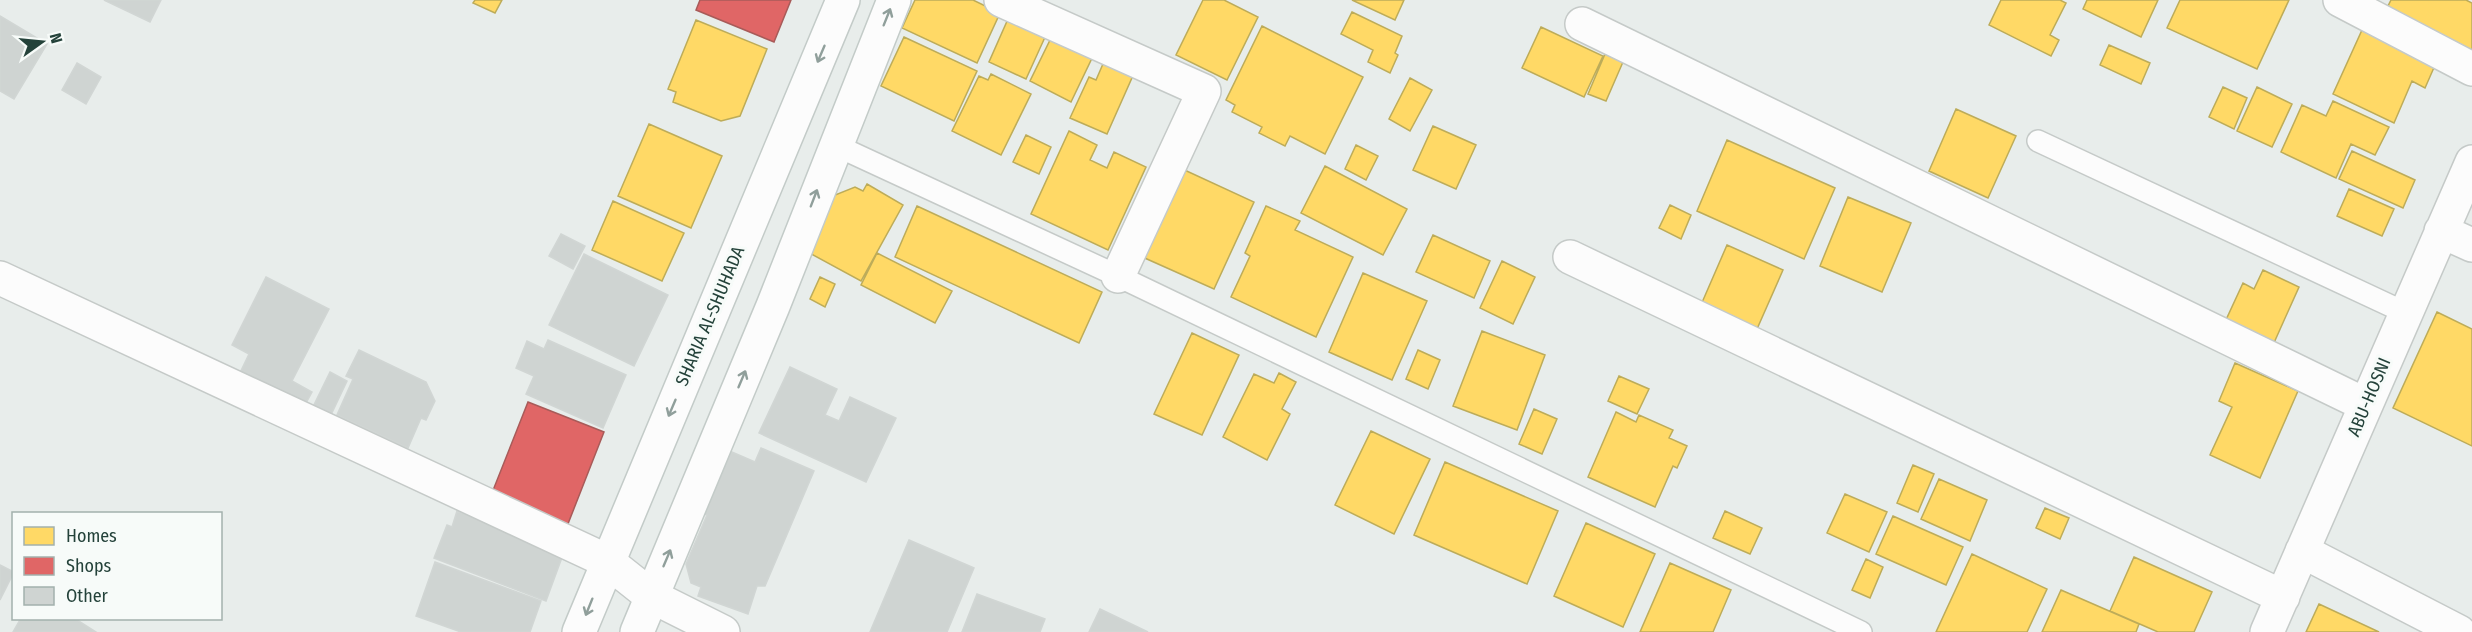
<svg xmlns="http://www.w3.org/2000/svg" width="2472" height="632" font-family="'Fira Sans Condensed',sans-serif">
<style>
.homes{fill:#ffd966;stroke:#bdac59;stroke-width:1.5}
.shops{fill:#e06666;stroke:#a85b59;stroke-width:1.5}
.building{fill:#cfd4d2;stroke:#d1d6d4;stroke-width:1.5}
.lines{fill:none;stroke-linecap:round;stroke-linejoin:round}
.lane-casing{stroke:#c5cac8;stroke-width:24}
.street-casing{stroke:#c5cac8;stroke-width:36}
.secondary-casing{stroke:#c3cbc8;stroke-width:36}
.lane{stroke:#fcfcfc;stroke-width:21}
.street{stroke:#fcfcfc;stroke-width:33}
.secondary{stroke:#fcfcfc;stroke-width:33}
.oneway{stroke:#909f9b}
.labels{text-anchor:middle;stroke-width:6;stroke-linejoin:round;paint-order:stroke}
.street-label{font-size:18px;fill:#24423a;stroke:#f7fbf9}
</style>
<rect width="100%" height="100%" fill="#e8edeb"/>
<path class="homes" d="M 475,0 L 502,0 L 495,13 L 473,3 Z
M 915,0 L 973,0 L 1000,13 L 977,63 L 902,28 Z
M 1203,0 L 1224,0 L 1258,17 L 1227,80 L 1176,55 Z
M 1352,0 L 1404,0 L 1395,20 Z
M 2001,0 L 2060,0 L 2066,3 L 2050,35 L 2059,40 L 2051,56 L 1989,25 Z
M 2087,0 L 2158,0 L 2141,37 L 2083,9 Z
M 2180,0 L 2289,0 L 2257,69 L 2167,28 Z
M 2391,0 L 2466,0 L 2472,3 L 2472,50 L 2387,8 Z
M 1352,12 L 1402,36 L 1395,53 L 1398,55 L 1390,73 L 1368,62 L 1373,50 L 1341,34 Z
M 1008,19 L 1046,35 L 1026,79 L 989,62 Z
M 696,20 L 767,49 L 740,116 L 721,121 L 673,102 L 676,92 L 668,89 Z
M 1262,26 L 1363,77 L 1325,154 L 1290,136 L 1285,146 L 1259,133 L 1262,127 L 1232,112 L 1235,105 L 1226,100 Z
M 1541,27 L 1603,56 L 1584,97 L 1522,68 Z
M 2362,30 L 2436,63 L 2425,88 L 2412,81 L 2394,123 L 2333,94 Z
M 1052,36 L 1093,56 L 1071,102 L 1030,81 Z
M 904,37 L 977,71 L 954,121 L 881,86 Z
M 2109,45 L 2150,63 L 2141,84 L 2100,65 Z
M 1605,54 L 1623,62 L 1606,101 L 1588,94 Z
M 1106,57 L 1135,71 L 1107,134 L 1070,118 L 1089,77 L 1096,80 Z
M 991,74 L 1031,94 L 1001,155 L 952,131 L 979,76 L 988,80 Z
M 1410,78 L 1432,90 L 1410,131 L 1389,119 Z
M 2223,87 L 2247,98 L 2234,129 L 2209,117 Z
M 2257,87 L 2292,104 L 2272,147 L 2237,131 Z
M 2333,101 L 2389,127 L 2375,155 L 2351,144 L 2336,178 L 2281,152 L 2302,105 L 2326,116 Z
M 1956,109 L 2016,136 L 1988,198 L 1929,171 Z
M 649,124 L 722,156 L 691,228 L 618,196 Z
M 1433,126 L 1476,145 L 1456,189 L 1413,170 Z
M 1069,131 L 1097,145 L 1090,160 L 1107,168 L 1114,152 L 1146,167 L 1108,250 L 1031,214 Z
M 1026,135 L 1051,147 L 1039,174 L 1013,162 Z
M 1727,140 L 1835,188 L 1804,259 L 1697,211 Z
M 1356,145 L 1378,156 L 1366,180 L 1345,169 Z
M 2352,151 L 2415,180 L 2403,208 L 2339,179 Z
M 1325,166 L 1407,209 L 1383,255 L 1301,213 Z
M 1178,167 L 1254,202 L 1214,289 L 1138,255 Z
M 867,184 L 903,205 L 861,281 L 804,250 L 835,195 L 855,187 L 863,191 Z
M 2349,189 L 2394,209 L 2382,236 L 2337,216 Z
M 1848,197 L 1911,223 L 1882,292 L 1820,266 Z
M 613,201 L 684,233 L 662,281 L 592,250 Z
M 1670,205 L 1691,215 L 1681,239 L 1659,228 Z
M 917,206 L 1102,292 L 1079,343 L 895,257 Z
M 1266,206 L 1300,221 L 1295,230 L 1353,257 L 1316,337 L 1231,297 L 1250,256 L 1245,253 Z
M 1433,235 L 1490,261 L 1474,298 L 1416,272 Z
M 1727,245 L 1783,270 L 1753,338 L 1697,314 Z
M 877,253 L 952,291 L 935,323 L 861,285 Z
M 1502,261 L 1535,277 L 1513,324 L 1480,308 Z
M 2263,270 L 2299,287 L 2273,345 L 2225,322 L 2243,283 L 2254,289 Z
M 1363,273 L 1427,301 L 1392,380 L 1329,352 Z
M 820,277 L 835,284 L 825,307 L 810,299 Z
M 2437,312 L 2472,329 L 2472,446 L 2393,408 Z
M 1482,331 L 1545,355 L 1517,430 L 1453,406 Z
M 1192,333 L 1239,355 L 1202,435 L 1154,414 Z
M 1418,350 L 1440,360 L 1428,389 L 1406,379 Z
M 2235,363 L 2298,391 L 2260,478 L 2210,455 L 2232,407 L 2219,401 Z
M 1279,373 L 1296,382 L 1282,409 L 1290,414 L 1267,460 L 1223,437 L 1254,374 L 1274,383 Z
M 1619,376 L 1649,389 L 1637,414 L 1608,401 Z
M 1534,409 L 1557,419 L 1542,454 L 1519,444 Z
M 1616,412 L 1636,422 L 1639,415 L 1673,430 L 1669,438 L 1687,446 L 1677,468 L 1673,466 L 1655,507 L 1588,477 Z
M 1371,431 L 1430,459 L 1394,534 L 1335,505 Z
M 1445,462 L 1558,511 L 1527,584 L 1414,535 Z
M 1913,465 L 1934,474 L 1918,512 L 1897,503 Z
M 1939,479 L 1987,500 L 1970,541 L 1921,519 Z
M 1845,494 L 1887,512 L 1869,552 L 1827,533 Z
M 2045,508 L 2069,518 L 2060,539 L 2036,528 Z
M 1725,511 L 1762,528 L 1750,554 L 1713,538 Z
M 1893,516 L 1963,547 L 1946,585 L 1876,554 Z
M 1586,523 L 1655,554 L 1623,627 L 1554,596 Z
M 1972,554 L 2047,589 L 2027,632 L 1936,632 Z
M 2134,557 L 2212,592 L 2194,632 L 2158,632 L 2110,611 Z
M 1866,559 L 1883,567 L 1870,598 L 1852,590 Z
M 1670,563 L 1731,590 L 1713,632 L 1640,632 Z
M 2061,590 L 2139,624 L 2136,632 L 2042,632 Z
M 2319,604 L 2379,632 L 2306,632 Z"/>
<path class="shops" d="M 700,0 L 791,0 L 774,42 L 696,10 Z
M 528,402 L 604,432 L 564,534 L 488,503 Z"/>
<path class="building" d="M 104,0 L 161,0 L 150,22 Z
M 0,16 L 47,44 L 14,99 L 0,91 Z
M 77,63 L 101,77 L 86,104 L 62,90 Z
M 561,234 L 585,246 L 573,269 L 549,256 Z
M 584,254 L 668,295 L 634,366 L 549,325 Z
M 266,277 L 329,309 L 292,381 L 312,392 L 306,403 L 278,388 L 276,392 L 237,379 L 249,354 L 232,345 Z
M 548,340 L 626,375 L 603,428 L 526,394 L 534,376 L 516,368 L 527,341 L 544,349 Z
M 359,350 L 426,382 L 435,401 L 426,420 L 421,418 L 408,448 L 337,415 L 353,379 L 346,376 Z
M 790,367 L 837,389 L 825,415 L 839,421 L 850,397 L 896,418 L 866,482 L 759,433 Z
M 330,372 L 347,381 L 329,419 L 311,411 Z
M 761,448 L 814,471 L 765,586 L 757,586 L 748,614 L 698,596 L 701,587 L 691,583 L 686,564 L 707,515 L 698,512 L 725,449 L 755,462 Z
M 457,511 L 564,552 L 546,601 L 434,558 L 447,525 L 452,527 Z
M 909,540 L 974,568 L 947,632 L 870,632 Z
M 435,562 L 541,601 L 530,632 L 461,632 L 416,616 Z
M 0,565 L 14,572 L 0,600 Z
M 977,594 L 1045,619 L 1040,632 L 962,632 Z
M 1100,609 L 1148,632 L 1089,632 Z
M 21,618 L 74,618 L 96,632 L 13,632 Z"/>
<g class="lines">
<defs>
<path id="lane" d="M 2038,141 L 2406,313
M 835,145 L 1118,276 L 1861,632"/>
<path id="street" d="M 1001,0 L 1204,91 L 1118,276
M 2340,0 L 2472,69
M 1582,24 L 2366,405
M 2441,231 L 2472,245
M 1570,257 L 2283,597
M 0,278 L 607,561 L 651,596 L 723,632
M 2302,551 L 2459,632
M 2267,632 L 2472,162"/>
<path id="secondary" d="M 579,632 L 843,0
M 637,632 L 773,306 L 894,0"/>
</defs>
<use href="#lane" class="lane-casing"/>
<use href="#street" class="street-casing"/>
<use href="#secondary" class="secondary-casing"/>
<use href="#lane" class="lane"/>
<use href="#street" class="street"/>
<use href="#secondary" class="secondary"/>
</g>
<defs><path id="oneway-shaft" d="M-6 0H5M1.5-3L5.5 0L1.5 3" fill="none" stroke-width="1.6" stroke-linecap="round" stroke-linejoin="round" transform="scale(1.5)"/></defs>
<g class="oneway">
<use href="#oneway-shaft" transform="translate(887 17) rotate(-68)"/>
<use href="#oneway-shaft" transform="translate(821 54) rotate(113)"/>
<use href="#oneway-shaft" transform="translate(814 198) rotate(-69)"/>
<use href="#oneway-shaft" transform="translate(742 379) rotate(-67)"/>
<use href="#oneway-shaft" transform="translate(672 408) rotate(113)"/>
<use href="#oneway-shaft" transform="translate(667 558) rotate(-67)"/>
<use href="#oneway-shaft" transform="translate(589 607) rotate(112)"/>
</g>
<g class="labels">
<g class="street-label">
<text transform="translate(710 316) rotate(-67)" y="6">SHARIA AL-SHUHADA</text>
<text transform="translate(2369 397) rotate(-67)" y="6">ABU-HOSNI</text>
</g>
</g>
<rect x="12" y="512" width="210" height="108" fill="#f7fbf9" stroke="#a3b1ad" stroke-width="1.5"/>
<rect x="24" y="527" width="30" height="18" fill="#ffd966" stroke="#a3b1ad" stroke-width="1.5"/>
<text x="66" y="542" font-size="18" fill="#24423a">Homes</text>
<rect x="24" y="557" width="30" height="18" fill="#e06666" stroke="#a3b1ad" stroke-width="1.5"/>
<text x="66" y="572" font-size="18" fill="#24423a">Shops</text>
<rect x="24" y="587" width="30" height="18" fill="#cfd4d2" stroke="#a3b1ad" stroke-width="1.5"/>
<text x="66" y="602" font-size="18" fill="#24423a">Other</text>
<g transform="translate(42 42) rotate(75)" stroke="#f7fbf9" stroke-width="4.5" paint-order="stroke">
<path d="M0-4.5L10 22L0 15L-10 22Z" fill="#24423a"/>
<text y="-9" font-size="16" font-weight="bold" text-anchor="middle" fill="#24423a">N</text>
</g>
</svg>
